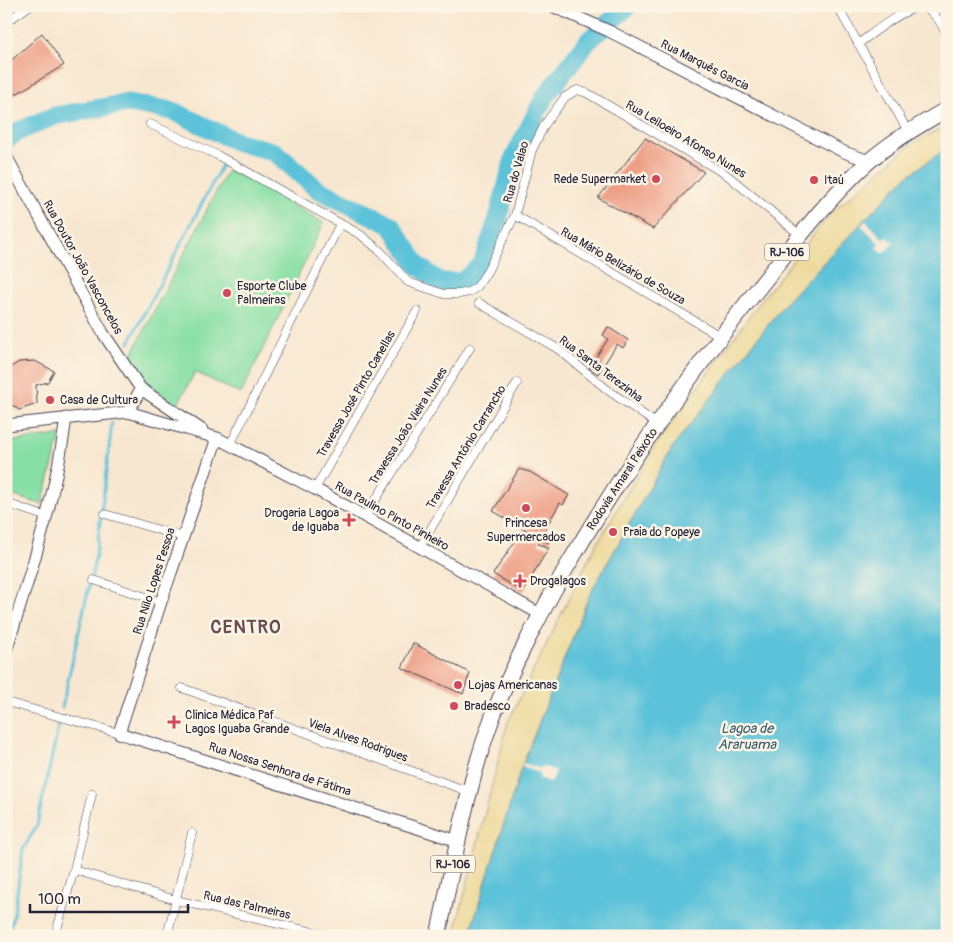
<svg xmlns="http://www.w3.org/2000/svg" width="953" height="942" font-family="Pangolin,sans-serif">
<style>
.green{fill:#86dfa5;stroke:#548070}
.sand{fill:#eeda9e;stroke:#887e6c}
.water{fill:#5cc2d9;stroke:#3f728a}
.pier{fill:#f8e7d0}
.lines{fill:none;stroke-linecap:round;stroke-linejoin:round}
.stream{stroke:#5cc2d9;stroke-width:3}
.river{stroke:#5cc2d9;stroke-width:19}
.building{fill:#ee9e85}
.street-casing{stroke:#424051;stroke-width:9}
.secondary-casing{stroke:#424051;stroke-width:13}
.highway-casing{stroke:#424051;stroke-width:17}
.street{stroke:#fff;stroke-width:8}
.secondary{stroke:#fff;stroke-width:11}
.highway{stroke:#fff;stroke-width:15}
.poi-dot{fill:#d1495b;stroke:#fcf5e5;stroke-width:2}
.labels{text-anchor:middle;stroke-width:5;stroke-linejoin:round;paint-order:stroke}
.shield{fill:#fcf5e5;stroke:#63616e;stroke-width:1}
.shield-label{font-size:11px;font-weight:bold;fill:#22223b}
.street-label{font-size:12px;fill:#22223b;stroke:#fcf5e5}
.poi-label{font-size:12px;fill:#22223b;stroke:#fcf5e5;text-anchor:start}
.water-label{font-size:14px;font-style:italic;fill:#365a72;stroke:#fcf5e5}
.district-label{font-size:18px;font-weight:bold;letter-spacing:1px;fill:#694d55;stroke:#fcf5e5}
</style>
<rect width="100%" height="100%" fill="#fcf5e5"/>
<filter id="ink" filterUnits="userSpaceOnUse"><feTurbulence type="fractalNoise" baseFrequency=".02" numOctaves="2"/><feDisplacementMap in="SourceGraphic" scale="10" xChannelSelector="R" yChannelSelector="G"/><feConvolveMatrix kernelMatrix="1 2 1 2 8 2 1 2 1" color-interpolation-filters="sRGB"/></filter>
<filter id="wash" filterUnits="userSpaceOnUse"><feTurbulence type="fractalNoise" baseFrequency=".0096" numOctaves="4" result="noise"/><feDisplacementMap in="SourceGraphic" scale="20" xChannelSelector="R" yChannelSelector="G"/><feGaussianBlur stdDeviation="1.12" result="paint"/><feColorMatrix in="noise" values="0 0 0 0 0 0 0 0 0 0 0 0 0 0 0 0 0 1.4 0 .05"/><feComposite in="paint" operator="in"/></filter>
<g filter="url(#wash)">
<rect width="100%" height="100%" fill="#f8e7d0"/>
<path class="green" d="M 228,169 L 324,223 L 241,394 L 195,372 L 176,408 L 127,363 Z
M 61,435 L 42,504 L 6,494 L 6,442 Z"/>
<path class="sand" d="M 947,125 L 947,148 L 905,178 L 786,302 L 672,448 L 589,596 L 522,766 L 469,936 L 454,936 L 508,722 L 592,552 L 656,444 L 766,294 L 830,214 L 909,146 Z"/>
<path class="water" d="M 947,148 L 947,936 L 469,936 L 522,766 L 589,596 L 672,448 L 786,302 L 905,178 Z"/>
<path class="pier" d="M 866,221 L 883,239 L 886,236 L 894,243 L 883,253 L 877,247 L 880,244 L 861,225 Z
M 523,763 L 541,769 L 542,766 L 556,771 L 551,783 L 539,778 L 540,773 L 522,766 Z"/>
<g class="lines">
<path class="stream" d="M 232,148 L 235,141
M 129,343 L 222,165
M 62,707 L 96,555 L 112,423
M 7,936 L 14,914 L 23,850 L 37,825 L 59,724"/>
<path class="river" d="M 6,140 L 17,132 L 54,116 L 128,103 L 173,111 L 235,141 L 275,152 L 317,189 L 391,225 L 418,266 L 440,282 L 462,282 L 482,265 L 498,218 L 514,158 L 544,98 L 588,41 L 628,6"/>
</g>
<g id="blocks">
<path class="building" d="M 42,33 L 64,65 L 6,100 L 6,65 Z
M 645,138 L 704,172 L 653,229 L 598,198 Z
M 608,327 L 628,340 L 623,348 L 617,344 L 598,374 L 589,368 L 608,339 L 603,335 Z
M 35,361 L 54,371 L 48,382 L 36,385 L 37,404 L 19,410 L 6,401 L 6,370 L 19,362 Z
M 519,469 L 530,472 L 569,495 L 563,505 L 560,503 L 542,534 L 551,539 L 548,543 L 493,511 Z
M 522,531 L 527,534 L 526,537 L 529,539 L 531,536 L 539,541 L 538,544 L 549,547 L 523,592 L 493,574 Z
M 413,643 L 470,673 L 463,694 L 402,668 Z"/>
</g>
</g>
<g filter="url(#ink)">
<use href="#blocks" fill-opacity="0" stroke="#424051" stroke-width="1"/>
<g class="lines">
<defs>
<path id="street" d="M 837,6 L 909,133
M 6,22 L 29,6
M 858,44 C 871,35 910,2 925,8 C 936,13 941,24 947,34
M 150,124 L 217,155 L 361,235 L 380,251 L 408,282 L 444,294 L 459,294 L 469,292 L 477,287 L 488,270 L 515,215 L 532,150 L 545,124 L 565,97 L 577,90 L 587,93 L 727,175 L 800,235
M 515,215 L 720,336
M 479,303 L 558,349 L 609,391 L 657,424
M 230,445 L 340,224
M 315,489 L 417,311
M 6,503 L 47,517
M 105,514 L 183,537
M 365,517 L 470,348
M 420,547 L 517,383
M 94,580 L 161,602
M 182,688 L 470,792
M 6,702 L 119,733
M 74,870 L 176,900 L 330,936
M 55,936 L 74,870 L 92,794
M 167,936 L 192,833"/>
<path id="secondary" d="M 552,6 L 609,31 L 844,152 L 869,161
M 6,156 L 103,333 L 141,389 L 202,430
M 128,412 L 141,389
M 6,425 L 128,412 L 217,438 L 315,489 L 540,614
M 217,438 L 161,602 L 119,733 L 458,841
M 6,651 C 30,574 56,498 66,418"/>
<path id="highway" d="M 438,936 C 454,861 467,784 494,713 C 514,663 539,617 565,570 C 622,472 686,379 757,290 C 792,246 826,200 868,162 C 892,141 920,125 947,109"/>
</defs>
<use href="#street" class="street-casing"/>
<use href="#secondary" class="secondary-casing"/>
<use href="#highway" class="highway-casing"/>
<use href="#street" class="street"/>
<use href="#secondary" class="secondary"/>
<use href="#highway" class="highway"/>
</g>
</g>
<g class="poi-dot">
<circle cx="656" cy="179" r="5"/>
<circle cx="814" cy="180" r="5"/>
<circle cx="227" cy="293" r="5"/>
<circle cx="50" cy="400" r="5"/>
<circle cx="526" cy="508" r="5"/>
<path d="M346.5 512.5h5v5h5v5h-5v5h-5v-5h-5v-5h5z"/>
<circle cx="613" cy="532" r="5"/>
<path d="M517.5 573.5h5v5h5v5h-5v5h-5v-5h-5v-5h5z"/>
<circle cx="458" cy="685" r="5"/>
<circle cx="454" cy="706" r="5"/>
<path d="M171.5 714.5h5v5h5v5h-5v5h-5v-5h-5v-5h5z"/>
</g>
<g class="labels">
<g class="shield">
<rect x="764.5" y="243.5" width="45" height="17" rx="4"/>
<rect x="430.5" y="855.5" width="45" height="17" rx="4"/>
</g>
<g class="shield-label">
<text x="787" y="256">RJ-106</text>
<text x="453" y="868">RJ-106</text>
</g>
<g class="street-label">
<text transform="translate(705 65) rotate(27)" y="4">Rua Marquês Garcia</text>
<text transform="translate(686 139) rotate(31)" y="4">Rua Leiloeiro Afonso Nunes</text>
<text transform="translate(516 172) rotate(-74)" y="4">Rua do Valao</text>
<text transform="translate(623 266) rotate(30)" y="4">Rua Mário Belizário de Souza</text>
<text transform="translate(83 267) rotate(61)" y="4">Rua Doutor João Vasconcelos</text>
<text transform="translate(601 369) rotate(37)" y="4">Rua Santa Terezinha</text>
<text transform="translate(356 394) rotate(-60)" y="4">Travessa José Pinto Canellas</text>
<text transform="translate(408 426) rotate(-58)" y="4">Travessa João Vieira Nunes</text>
<text transform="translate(466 447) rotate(-59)" y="4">Travessa Antônio Carrancho</text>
<text transform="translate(622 479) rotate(-57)" y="4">Rodovia Amaral Peixoto</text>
<text transform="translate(392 516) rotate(29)" y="4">Rua Paulino Pinto Pinheiro</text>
<text transform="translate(154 581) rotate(-72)" y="4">Rua Nilo Lopes Pessoa</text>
<text transform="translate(358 740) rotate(20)" y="4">Viela Alves Rodrigues</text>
<text transform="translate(280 769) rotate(18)" y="4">Rua Nossa Senhora de Fátima</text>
<text transform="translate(247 905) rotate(13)" y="4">Rua das Palmeiras</text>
</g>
<g class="poi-label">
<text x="646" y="183" text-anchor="end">Rede Supermarket</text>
<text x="824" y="184">Itaú</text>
<text x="237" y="290">Esporte Clube<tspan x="237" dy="14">Palmeiras</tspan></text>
<text x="60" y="404">Casa de Cultura</text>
<text x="339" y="517" text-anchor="end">Drogaria Lagoa<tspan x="339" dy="14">de Iguaba</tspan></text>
<text x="526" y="527" text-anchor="middle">Princesa<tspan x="526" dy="14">Supermercados</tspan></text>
<text x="623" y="536">Praia do Popeye</text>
<text x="530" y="585">Drogalagos</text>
<text x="468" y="689">Lojas Americanas</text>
<text x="464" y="710">Bradesco</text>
<text x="185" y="719">Clinica Médica Paf<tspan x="185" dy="14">Lagos Iguaba Grande</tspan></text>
</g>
<g class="water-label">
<text x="747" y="733">Lagoa de<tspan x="747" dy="16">Araruama</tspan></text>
</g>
<g class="district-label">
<text x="246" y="633">CENTRO</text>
</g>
</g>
<rect width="953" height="942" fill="none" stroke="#fcf5e5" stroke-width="25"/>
<path d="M30 904v8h158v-8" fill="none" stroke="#22223b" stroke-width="2.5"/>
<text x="38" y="904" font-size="15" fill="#22223b" stroke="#fcf5e5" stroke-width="4" paint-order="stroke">100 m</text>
</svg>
